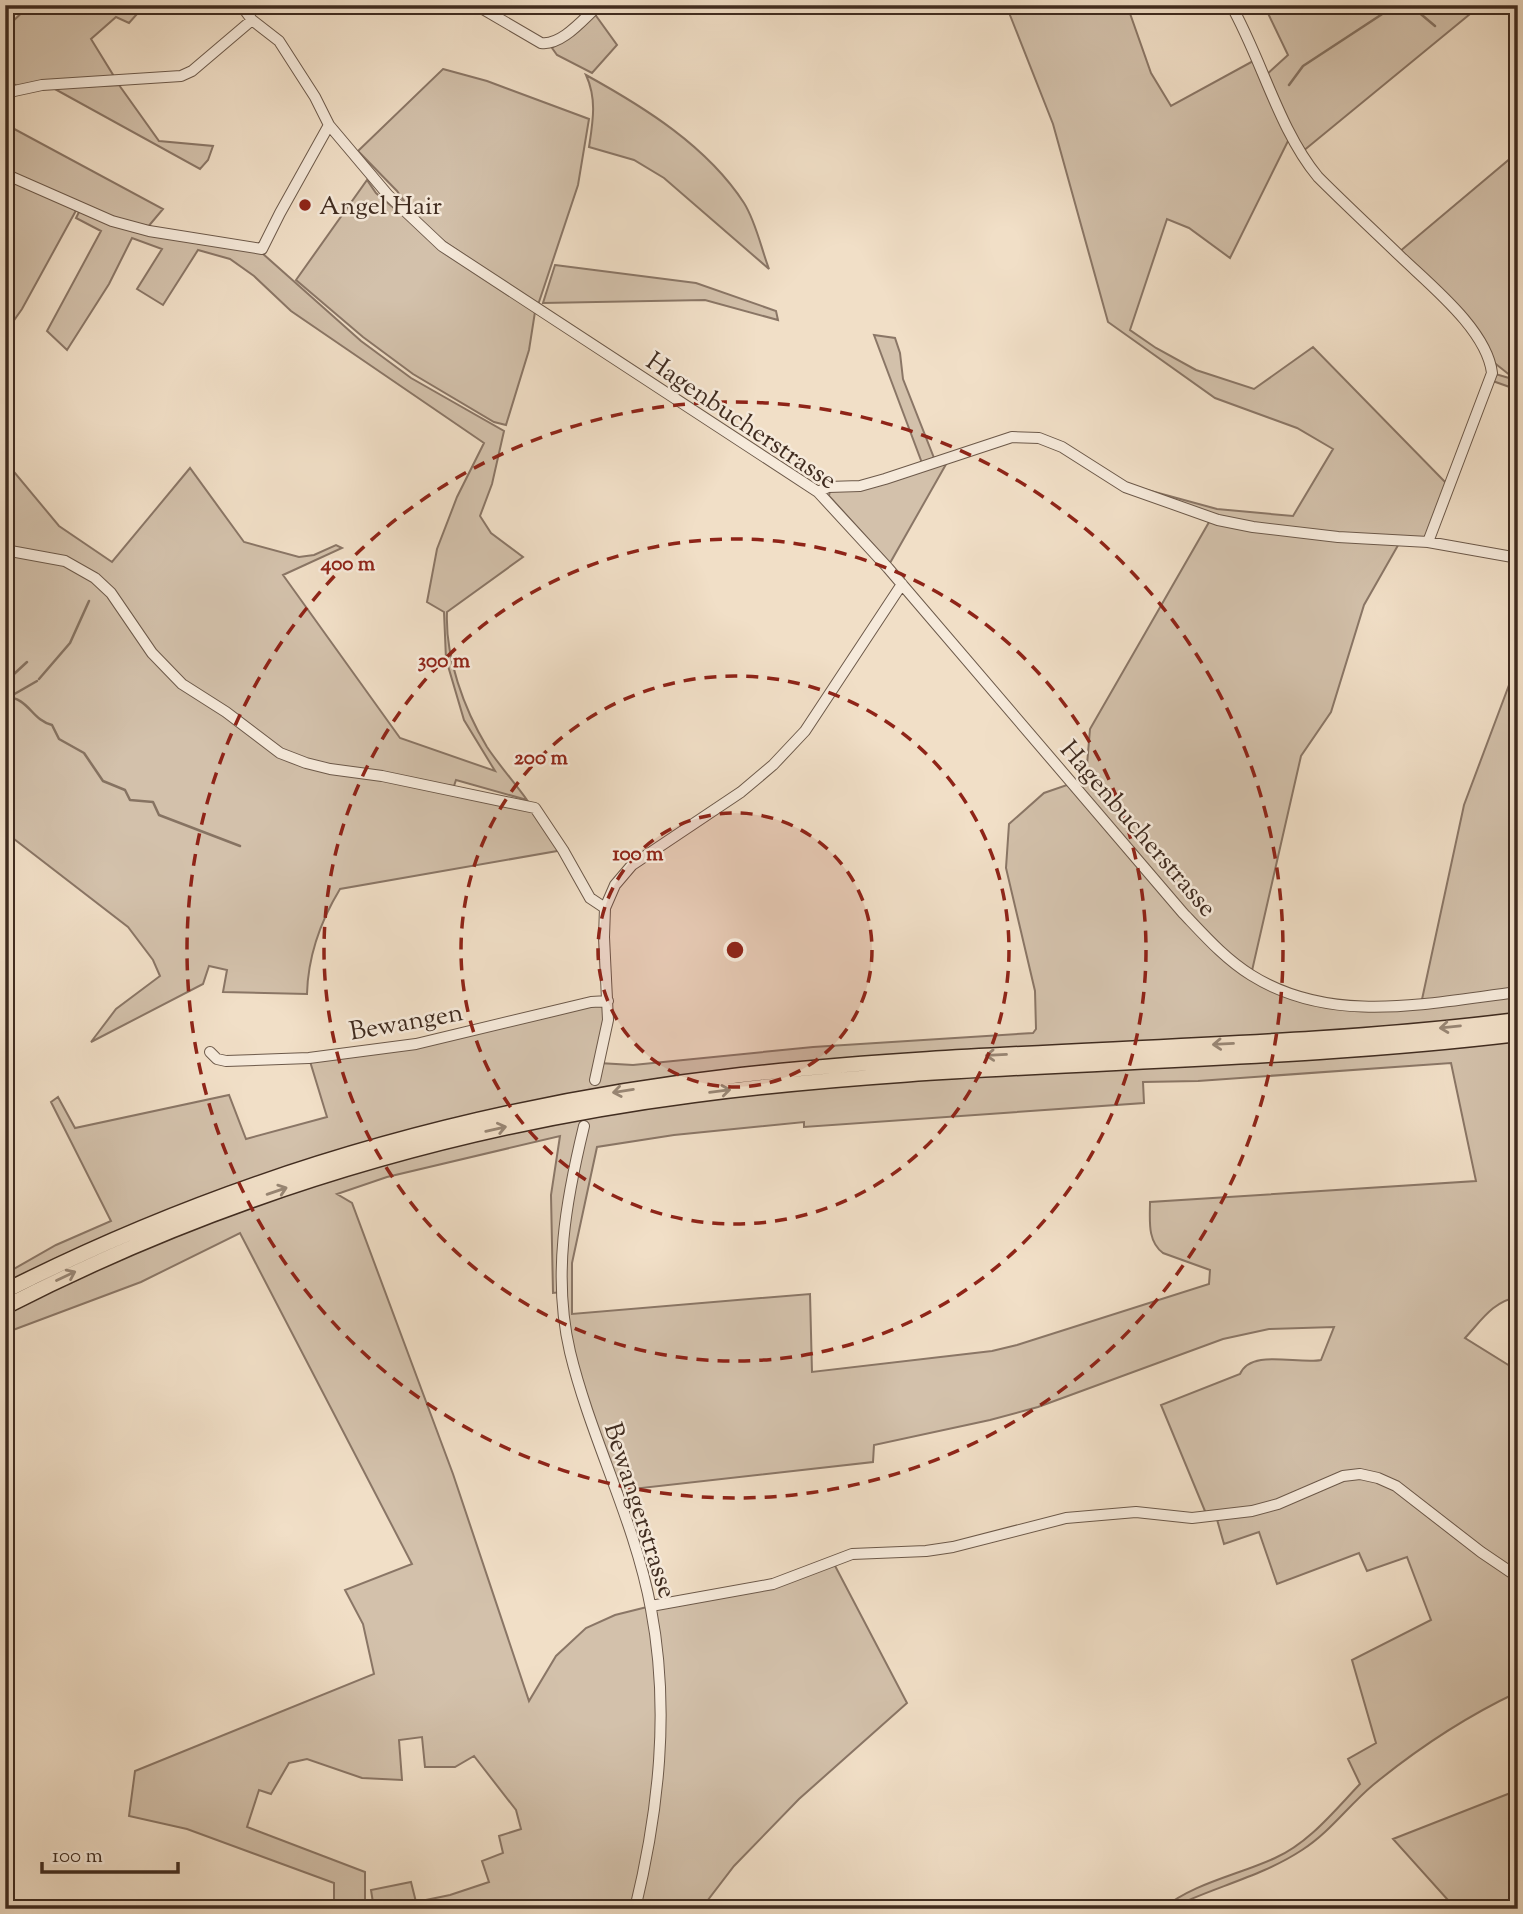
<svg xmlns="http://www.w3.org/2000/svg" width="1523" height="1914" font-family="'Sorts Mill Goudy',serif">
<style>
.green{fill:#d3c1ab;stroke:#8a7666;stroke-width:2;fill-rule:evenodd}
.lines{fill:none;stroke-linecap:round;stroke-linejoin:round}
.stream{stroke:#867362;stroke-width:2.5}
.minor-tunnel{stroke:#cebba6;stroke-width:10;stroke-dasharray:10 5;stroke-linecap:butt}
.minor-casing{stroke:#6c594a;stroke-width:12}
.highway-casing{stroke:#402c20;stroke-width:17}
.minor{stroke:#f6eadb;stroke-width:10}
.highway{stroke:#f1dfc7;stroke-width:14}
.oneway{stroke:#988674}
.ring{fill:none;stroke:#8f2418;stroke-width:3.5;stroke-dasharray:12 9}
.poi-dot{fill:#8f2418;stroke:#f6eadb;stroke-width:2.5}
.labels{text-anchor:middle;stroke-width:5;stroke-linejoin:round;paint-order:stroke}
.poi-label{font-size:26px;fill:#402c20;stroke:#f6eadb;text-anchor:start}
.street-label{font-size:26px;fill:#402c20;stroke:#f6eadb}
.centre{fill:#8f2418;stroke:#f6eadb;stroke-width:3.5}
.ring-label{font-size:21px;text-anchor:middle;font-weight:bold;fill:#8f2418;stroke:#f6eadb;stroke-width:5;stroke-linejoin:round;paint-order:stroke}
</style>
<rect width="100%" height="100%" fill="#f1dfc7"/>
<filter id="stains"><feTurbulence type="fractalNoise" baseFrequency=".00286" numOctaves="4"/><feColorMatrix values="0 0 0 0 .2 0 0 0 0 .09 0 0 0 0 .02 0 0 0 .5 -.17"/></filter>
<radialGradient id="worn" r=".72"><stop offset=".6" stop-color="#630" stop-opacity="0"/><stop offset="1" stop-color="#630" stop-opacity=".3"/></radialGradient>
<path class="green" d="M 30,5 L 145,5 L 129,23 L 116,17 L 91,39 L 115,78 L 17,86 L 5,78 L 5,15 L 12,22 Z
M 1006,5 L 1127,5 L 1151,73 L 1171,106 L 1255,60 L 1289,139 L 1230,258 L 1189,228 L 1167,219 L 1130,330 L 1156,348 L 1196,370 L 1254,389 L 1313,347 L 1449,486 L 1428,542 L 1401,540 L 1364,605 L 1331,712 L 1301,756 L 1251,975 L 1332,1005 L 1421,1004 L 1464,805 L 1518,661 L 1518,1297 C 1493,1301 1481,1321 1465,1338 L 1518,1371 L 1518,1692 C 1467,1716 1417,1749 1373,1785 C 1348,1806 1330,1832 1302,1850 C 1261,1877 1213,1887 1169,1909 L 1162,1909 C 1194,1883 1238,1875 1275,1858 C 1309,1843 1335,1810 1360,1784 L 1348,1759 L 1376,1743 L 1352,1660 L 1431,1620 L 1407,1557 L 1367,1571 L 1359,1553 L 1277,1584 L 1259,1532 L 1224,1544 L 1216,1516 L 1207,1516 L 1161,1405 L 1240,1374 C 1251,1348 1299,1365 1321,1360 L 1334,1327 L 1269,1329 L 1223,1339 L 1038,1407 L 990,1420 L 874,1445 L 873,1462 L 615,1491 L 583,1396 L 562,1292 L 553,1293 L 551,1195 L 560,1136 L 387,1177 L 337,1194 L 352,1203 L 453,1474 L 529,1701 L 556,1656 L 586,1628 L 615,1615 L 651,1606 L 773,1584 L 832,1560 L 907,1703 L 799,1799 L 734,1866 L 701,1909 L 655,1909 L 637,1905 L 635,1909 L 374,1909 L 371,1890 L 411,1882 L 416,1902 L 450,1895 L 489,1882 L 482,1861 L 503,1853 L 499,1836 L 521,1829 L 516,1810 L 474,1756 L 455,1767 L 425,1767 L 422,1737 L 399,1740 L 402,1780 L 362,1778 L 307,1759 L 289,1763 L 271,1794 L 259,1790 L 247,1827 L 365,1872 L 365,1909 L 334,1909 L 334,1883 L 187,1829 L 129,1816 L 135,1771 L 374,1674 L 363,1624 L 345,1590 L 412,1564 L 240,1233 L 141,1282 L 5,1333 L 5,1274 L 56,1245 L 111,1221 L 51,1102 L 58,1097 L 75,1128 L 229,1095 L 246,1139 L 327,1117 L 309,1058 L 416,1044 L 608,1001 L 599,1063 L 633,1065 L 813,1047 L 1033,1033 L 1036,1029 L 1035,991 L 1006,868 L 1009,824 L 1044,793 L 1073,783 L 1087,765 L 1090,729 L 1212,517 L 1218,516 L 1140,488 L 1217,509 L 1293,516 L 1333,449 L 1297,428 L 1215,398 L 1108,322 L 1053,124 ZM 1451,1063 L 1476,1181 L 1150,1202 C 1150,1220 1147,1241 1163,1253 L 1210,1270 L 1209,1284 L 1017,1345 L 992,1351 L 812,1372 L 810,1294 L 572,1314 L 572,1263 L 597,1147 L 674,1135 L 804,1122 L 804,1127 L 1144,1103 L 1143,1082 L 1198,1081 Z
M 1264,5 L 1481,5 L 1302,152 L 1265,76 L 1288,55 Z
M 594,13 L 617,45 L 592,73 L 557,55 L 552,48 Z
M 443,69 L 487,81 L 589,119 L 578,185 L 538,305 L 445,242 L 416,218 L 397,191 L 358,151 Z
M 586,75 C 644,107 707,146 744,203 C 756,222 761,248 769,269 L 664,178 L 634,160 L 589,147 C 593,121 597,99 586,75 Z
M 119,85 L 159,141 L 213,146 L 208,160 L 200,169 L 53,88 Z
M 5,124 L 163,209 L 147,228 L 79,205 L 22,309 L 5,333 Z
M 1518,152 L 1517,380 L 1518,390 L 1490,380 L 1492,373 L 1516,380 L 1492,361 L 1484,341 L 1399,252 Z
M 367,180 L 376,193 L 395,209 L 535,312 L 529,350 L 506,425 L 494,422 L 413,374 L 363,337 L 296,280 Z
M 80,210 L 262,253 L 361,341 L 411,378 L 504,431 L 492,484 L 480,516 L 491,533 L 523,557 L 447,612 C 445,657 464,709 487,747 C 499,765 514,782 527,800 L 456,780 L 454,786 L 446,785 L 535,808 L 563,850 L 340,889 C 320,922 308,956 307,994 L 223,992 L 227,970 L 209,966 L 203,984 L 91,1042 L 116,1009 L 160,976 L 153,960 L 128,927 L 5,832 L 5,461 L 59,526 L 112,562 L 190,468 L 244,542 L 299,557 L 314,555 L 336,545 L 342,548 L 283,575 L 400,738 L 495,771 L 464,720 L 446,659 L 444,612 L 427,602 L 437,549 L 457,497 L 484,443 L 291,311 L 254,276 L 230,259 L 198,250 L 163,305 L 137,289 L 162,249 L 132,238 L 109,284 L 67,350 L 47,331 L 101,231 L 76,218 Z
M 555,265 L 696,283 L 776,311 L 778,320 L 705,300 L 543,303 Z
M 874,335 L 895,338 L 900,353 L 903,379 L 934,458 L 922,463 Z
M 949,459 L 890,563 L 829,496 L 830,490 Z
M 1518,1790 L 1518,1909 L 1456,1909 L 1393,1839 Z"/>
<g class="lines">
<path class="stream" d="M 1410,5 L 1435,26
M 1289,85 L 1303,66 L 1396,5
M 1512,244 L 1518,242
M 14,674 L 27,662
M 39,679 L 70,643 L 89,601
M 5,686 L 11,678
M 11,696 L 37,681
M 5,697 C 29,697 31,720 52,725 L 59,739 L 84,753 L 103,781 L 125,790 L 130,800 L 153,802 L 159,815 L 240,846"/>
<path class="minor-tunnel" d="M 584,1126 L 595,1080"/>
<defs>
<path id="minor" d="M 241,5 L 252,20 L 279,41 L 315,97 L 329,125 L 388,195 L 442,246 L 818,492 L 888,568 L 1183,913 C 1204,935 1225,959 1251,975 C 1332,1026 1428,1003 1518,992
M 476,5 L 541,43 C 562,46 584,18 599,5
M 1231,5 C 1262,60 1279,130 1318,177 C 1345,204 1373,230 1400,256 C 1430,285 1487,330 1492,373 L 1428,542
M 5,93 L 42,85 L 181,76 L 192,71 L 252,20
M 5,174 L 112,221 L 149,231 L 262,249 L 280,213 L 329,125
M 818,492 L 828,487 L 860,486 L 885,479 L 1012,437 L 1039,438 L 1062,447 L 1125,487 L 1218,520 L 1253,527 L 1338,537 L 1428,542 L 1518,558
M 5,550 L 65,561 L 95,578 L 111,593 L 152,653 L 182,684 L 226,712 L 280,753 L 306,763 L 330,769 L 382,776 L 535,808 L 563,850 L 590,898 L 605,908
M 210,1052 L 217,1059 L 226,1061 L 309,1058 L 416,1044 L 591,1002 L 608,1001
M 595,1080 L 608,1020 L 604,937 L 605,908 L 615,885 L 632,865 L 741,792 L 773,765 L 805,731 L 902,584
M 584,1126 C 566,1200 552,1276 570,1352 C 591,1439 635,1521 651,1609 C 670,1709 659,1810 635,1909
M 651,1606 L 773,1584 L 852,1554 L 926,1551 L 953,1547 L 1066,1518 L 1136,1512 L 1192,1518 L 1252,1511 L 1278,1504 L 1343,1476 L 1360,1474 L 1378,1478 L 1396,1486 L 1481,1552 L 1512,1573 L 1518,1573"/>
<path id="highway" d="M 5,1291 C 236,1174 484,1104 741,1075 C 999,1046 1260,1052 1518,1020
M 5,1307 C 221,1196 454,1126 694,1095 C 967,1059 1244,1067 1518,1034"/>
</defs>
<use href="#minor" class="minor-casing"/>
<use href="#highway" class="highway-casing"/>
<use href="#minor" class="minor"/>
<use href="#highway" class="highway"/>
</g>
<defs><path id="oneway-shaft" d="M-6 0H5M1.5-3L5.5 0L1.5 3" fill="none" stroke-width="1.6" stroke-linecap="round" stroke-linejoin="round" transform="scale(1.75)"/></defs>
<g class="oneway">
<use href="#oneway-shaft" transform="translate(1450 1027) rotate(174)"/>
<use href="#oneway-shaft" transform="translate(1223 1044) rotate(177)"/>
<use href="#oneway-shaft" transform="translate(996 1055) rotate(177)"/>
<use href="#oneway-shaft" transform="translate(623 1091) rotate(171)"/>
<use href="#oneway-shaft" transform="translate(720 1091) rotate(-7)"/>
<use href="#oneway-shaft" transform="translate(496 1129) rotate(-13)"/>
<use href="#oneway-shaft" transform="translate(277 1191) rotate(-19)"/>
<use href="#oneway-shaft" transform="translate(66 1276) rotate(-25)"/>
</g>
<circle cx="735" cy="950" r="137" fill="#8f2418" fill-opacity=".12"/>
<g class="ring">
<circle cx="735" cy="950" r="137"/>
<circle cx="735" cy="950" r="274"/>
<circle cx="735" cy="950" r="411"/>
<circle cx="735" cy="950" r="548"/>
</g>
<circle class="poi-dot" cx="305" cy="205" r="7"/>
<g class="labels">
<g class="poi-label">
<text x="319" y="214">Angel Hair</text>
</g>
<g class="street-label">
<text transform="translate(742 420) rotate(34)" y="9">Hagenbucherstrasse</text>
<text transform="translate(1139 828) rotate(49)" y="9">Hagenbucherstrasse</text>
<text transform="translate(406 1021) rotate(-10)" y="9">Bewangen</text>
<text transform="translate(641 1510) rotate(72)" y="9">Bewangerstrasse</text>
</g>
</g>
<circle cx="735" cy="950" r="10" class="centre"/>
<g class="ring-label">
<text x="348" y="570">400 m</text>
<text x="444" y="667">300 m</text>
<text x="541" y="764">200 m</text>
<text x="638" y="860">100 m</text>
</g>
<rect width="1523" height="1914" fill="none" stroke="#f1dfc7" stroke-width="28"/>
<rect x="7" y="7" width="1509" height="1900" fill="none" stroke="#402c20" stroke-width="3.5"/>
<rect x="14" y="14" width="1495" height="1886" fill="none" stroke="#402c20" stroke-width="2"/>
<path d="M42 1862v10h136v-10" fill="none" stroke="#402c20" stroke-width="3.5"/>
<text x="52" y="1862" font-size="21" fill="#402c20" stroke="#f6eadb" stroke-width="5" paint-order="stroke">100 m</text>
<rect width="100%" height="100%" filter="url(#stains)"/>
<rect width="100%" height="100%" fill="url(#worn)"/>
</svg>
